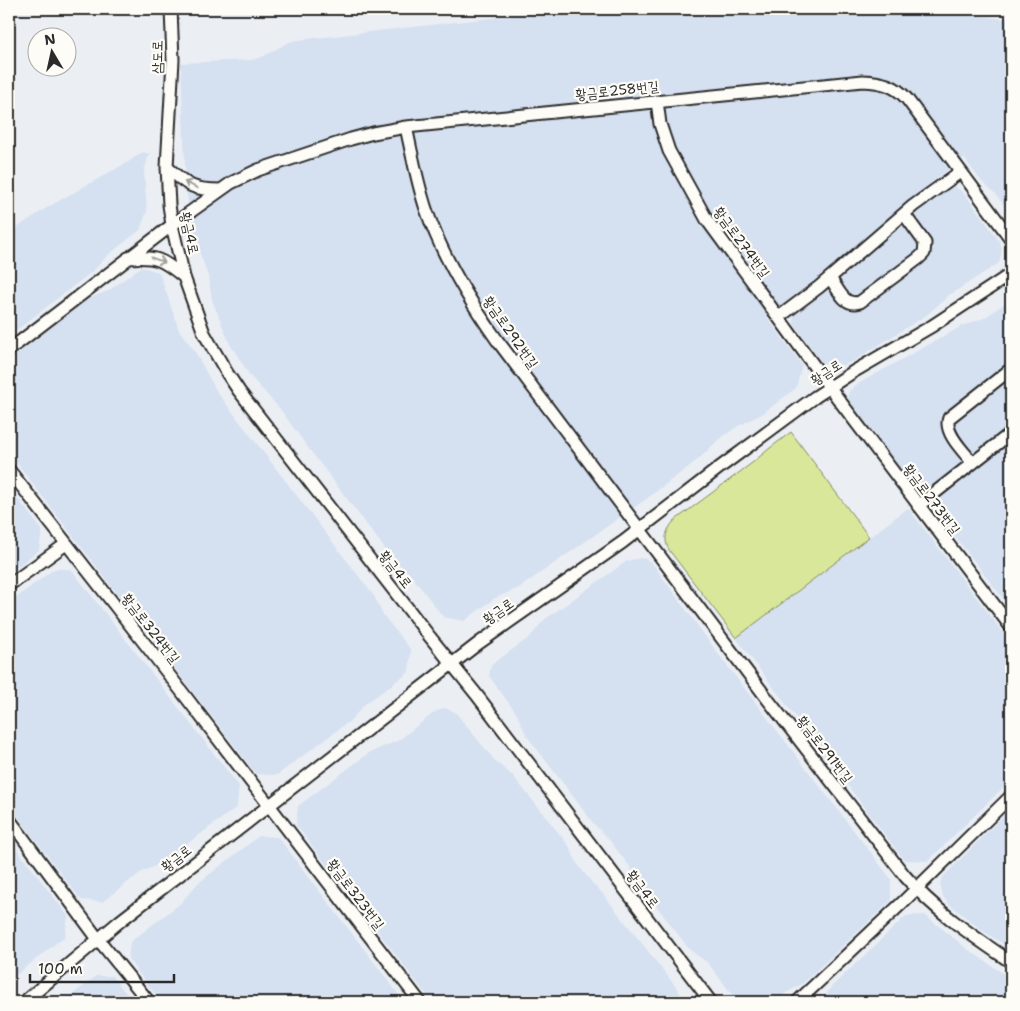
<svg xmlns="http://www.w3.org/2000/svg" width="1020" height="1011" font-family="'Shantell Sans','Poor Story',sans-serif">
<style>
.built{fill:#d5e0f0}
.green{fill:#d9e79a;stroke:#828962}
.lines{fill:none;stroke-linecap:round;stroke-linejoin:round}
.minor-casing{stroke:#2b2b2b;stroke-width:15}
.minor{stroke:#fdfcf7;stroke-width:11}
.oneway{stroke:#9e9e9b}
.labels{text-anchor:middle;stroke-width:4.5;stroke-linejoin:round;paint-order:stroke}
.street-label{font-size:14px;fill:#2b2b2b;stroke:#fdfcf7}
</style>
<rect width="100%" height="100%" fill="#ebeff4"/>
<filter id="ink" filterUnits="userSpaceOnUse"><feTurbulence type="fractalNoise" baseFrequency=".02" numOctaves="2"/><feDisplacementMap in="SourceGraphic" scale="10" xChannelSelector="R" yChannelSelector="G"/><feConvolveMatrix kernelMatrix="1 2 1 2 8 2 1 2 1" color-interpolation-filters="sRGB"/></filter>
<g filter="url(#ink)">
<path class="built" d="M 572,9 L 924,9 L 1011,20 L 1011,215 L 995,193 L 981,181 L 964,158 L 938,177 L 808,286 L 767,317 L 802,365 L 796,388 L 762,414 L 738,426 L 718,440 L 700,458 L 649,497 L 519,588 L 495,598 L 464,621 L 443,617 L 411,575 L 392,558 L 309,449 L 280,409 L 250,376 L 230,344 L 212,300 L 209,279 L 195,239 L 191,219 L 187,195 L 185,165 L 181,63 L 251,60 L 262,57 L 289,42 L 298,40 Z
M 143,152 L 149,154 L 144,171 L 147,211 L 140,230 L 107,256 L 93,271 L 9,336 L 9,233 L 48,207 L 128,162 Z
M 955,187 L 960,190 L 968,198 L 1000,242 L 1002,250 L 999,263 L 948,296 L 928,314 L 852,362 L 834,368 L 822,363 L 794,324 L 793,315 L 827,288 L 919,209 L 949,188 Z
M 141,267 L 159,272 L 179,330 L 194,350 L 217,392 L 374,596 L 383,615 L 411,650 L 409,672 L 365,704 L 351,720 L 277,775 L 256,774 L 9,453 L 9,360 L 88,299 L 108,291 Z
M 1011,299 L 1011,425 L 929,489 L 924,492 L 917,492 L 913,489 L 851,406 L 848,396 L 849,391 L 856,385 L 962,326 L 984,318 Z
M 1011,438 L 1011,609 L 937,513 L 939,495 Z
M 9,487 L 42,530 L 39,550 L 9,573 Z
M 908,508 L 1011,643 L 1011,780 L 928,861 L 904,860 L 736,638 Z
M 640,558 L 646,559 L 652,563 L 722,659 L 891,879 L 891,901 L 802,984 L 784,994 L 776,1002 L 738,1002 L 708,963 L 690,950 L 641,886 L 630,867 L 607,837 L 594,824 L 527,736 L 517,714 L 489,676 L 491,666 L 495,662 L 530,637 L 544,620 L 627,561 Z
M 54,569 L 71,569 L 239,786 L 237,807 L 161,863 L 140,873 L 102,902 L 81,900 L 9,805 L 9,603 Z
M 445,708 L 455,712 L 496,762 L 513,776 L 569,846 L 578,865 L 593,884 L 603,894 L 677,988 L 684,1002 L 432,1002 L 296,825 L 298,806 L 369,753 L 399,740 L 435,712 Z
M 1011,808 L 1011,949 L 983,931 L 949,904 L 943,897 L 940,884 L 942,878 Z
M 259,836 L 278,837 L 403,1000 L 402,1002 L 161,1002 L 128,959 L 130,942 L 181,903 L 197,884 Z
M 9,839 L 68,916 L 65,936 L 16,975 L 9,987 Z
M 925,915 L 966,948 L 1011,979 L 1011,1002 L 822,1002 L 831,987 L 906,916 Z
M 96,976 L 112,976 L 133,1002 L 63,1002 Z"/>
<path class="green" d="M 791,432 L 869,537 L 736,638 L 669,550 C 663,538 666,531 674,521 L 752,463 L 770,448 Z"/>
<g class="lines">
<defs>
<path id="minor" d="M 171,9 L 173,60 L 167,167 L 169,205 L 172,225 L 184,277 L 204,333 L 227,373 L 239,391 L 430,637 L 476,694 L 711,1002
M 657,101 L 660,124 L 669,151 L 707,220 L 842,404 L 1011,627
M 406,127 C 412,154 417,182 426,209 C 442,256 468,299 497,340 L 769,701 L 905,876 C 935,911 973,936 1011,962
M 167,167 C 188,186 192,190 221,190
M 128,258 C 157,256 162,259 184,277
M 830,278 C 839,290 844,307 860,302 L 919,258 L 924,253 L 925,243 L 904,214
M 779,317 L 819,287 L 913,206 L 960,172
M 9,350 L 172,225 L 231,183 L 258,170 L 351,139 L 373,133 L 406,127 L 863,81 C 882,82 895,85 907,99 L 1011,239
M 973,463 C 964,452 943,432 949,418 L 1011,369
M 9,470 L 156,658 L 420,1002
M 918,506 L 1011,433
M 9,585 L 66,544
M 9,819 L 98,939 L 149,1002
M 24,1002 L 120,921 L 479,643 L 623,542 L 719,468 L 815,397 L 853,372 L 932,326 L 1011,274
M 797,1002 L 902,903 L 1011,796"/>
</defs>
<use href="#minor" class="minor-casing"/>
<use href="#minor" class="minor"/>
</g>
<defs><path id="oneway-shaft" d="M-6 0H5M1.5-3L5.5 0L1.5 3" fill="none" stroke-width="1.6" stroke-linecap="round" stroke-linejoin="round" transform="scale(1.25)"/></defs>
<g class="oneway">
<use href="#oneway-shaft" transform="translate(191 185) rotate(-153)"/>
<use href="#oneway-shaft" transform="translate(158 260) rotate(20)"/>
</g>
</g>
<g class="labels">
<g class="street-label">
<text transform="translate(157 57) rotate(-89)" y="5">삼도로</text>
<text transform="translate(617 90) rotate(-6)" y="5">황금로258번길</text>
<text transform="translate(190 233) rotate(78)" y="5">황금4로</text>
<text transform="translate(742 242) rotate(54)" y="5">황금로274번길</text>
<text transform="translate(511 332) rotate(55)" y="5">황금로292번길</text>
<text transform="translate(826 372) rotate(-33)" y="5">황금로</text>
<text transform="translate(932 499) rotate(53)" y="5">황금로273번길</text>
<text transform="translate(396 569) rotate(52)" y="5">황금4로</text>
<text transform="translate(498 611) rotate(-35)" y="5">황금로</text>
<text transform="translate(151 628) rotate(52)" y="5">황금로324번길</text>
<text transform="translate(825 749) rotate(52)" y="5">황금로291번길</text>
<text transform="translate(176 858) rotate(-38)" y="5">황금로</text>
<text transform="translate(643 889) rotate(53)" y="5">황금4로</text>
<text transform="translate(356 894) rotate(53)" y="5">황금로323번길</text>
</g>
</g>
<rect width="1020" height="1011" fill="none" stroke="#fdfcf7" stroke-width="30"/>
<rect x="15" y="15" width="990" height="981" fill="none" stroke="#2b2b2b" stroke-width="2" filter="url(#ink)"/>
<g transform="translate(52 52) rotate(351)"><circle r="24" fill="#fdfcf7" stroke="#a9a8a5"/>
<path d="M0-4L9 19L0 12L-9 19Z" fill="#2b2b2b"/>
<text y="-8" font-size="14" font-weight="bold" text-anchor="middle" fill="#2b2b2b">N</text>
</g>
<path d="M30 974v8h144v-8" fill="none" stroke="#2b2b2b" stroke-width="2.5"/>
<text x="38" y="974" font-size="15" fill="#2b2b2b" stroke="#fdfcf7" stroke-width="4" paint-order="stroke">100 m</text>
</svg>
